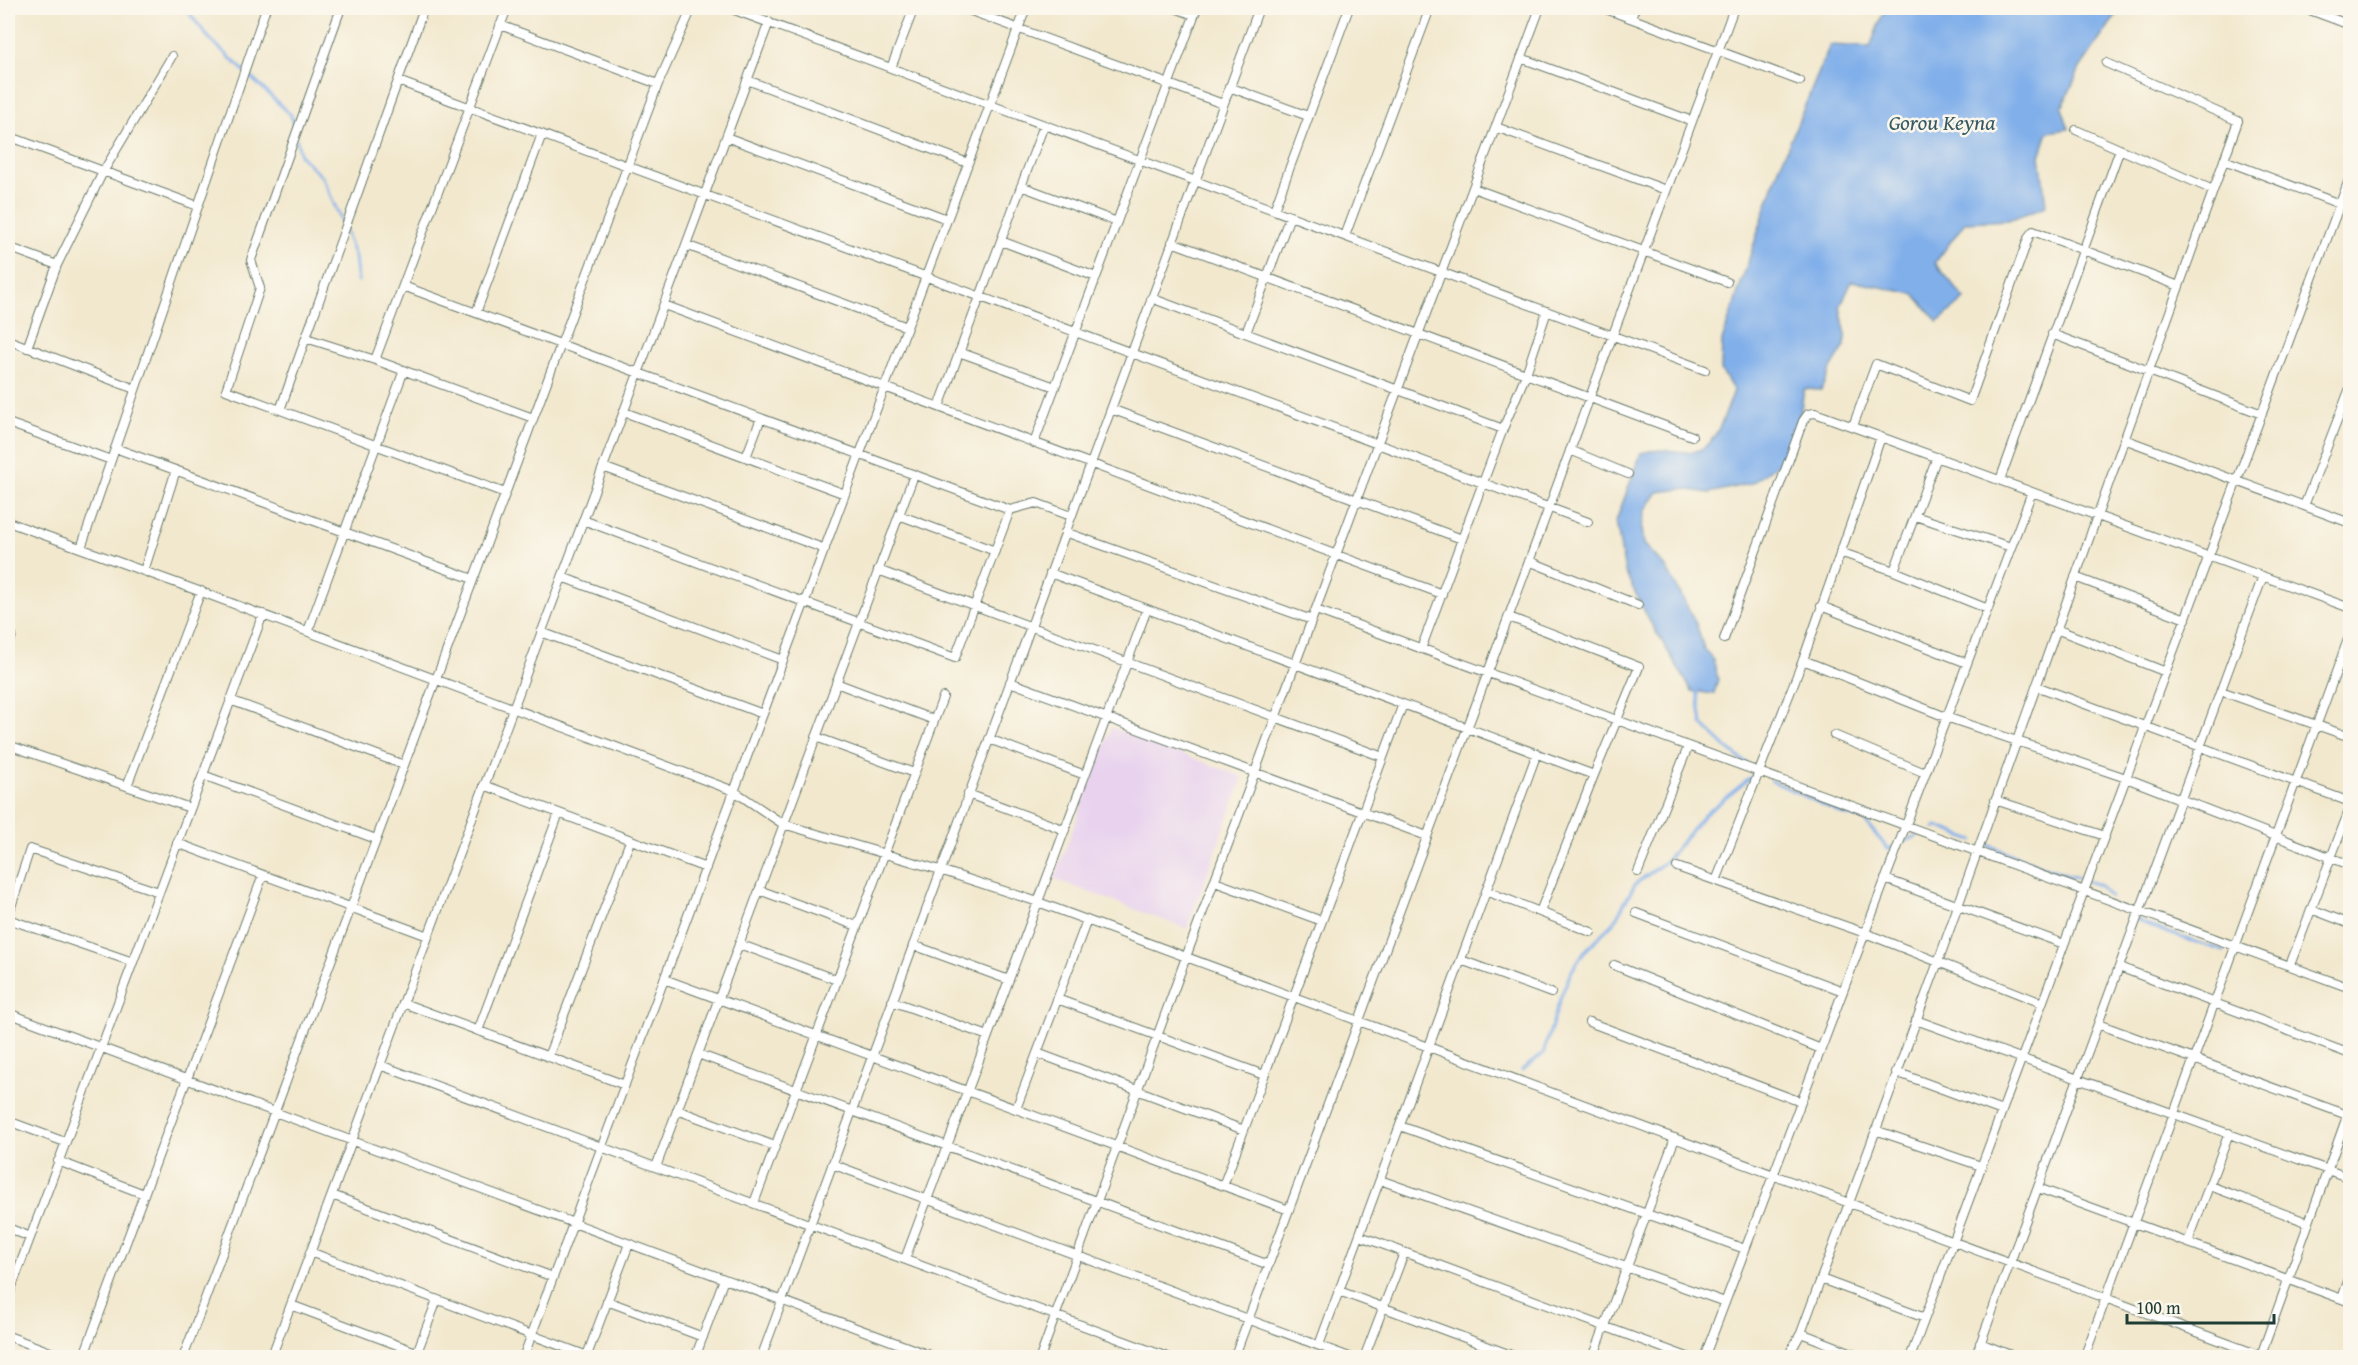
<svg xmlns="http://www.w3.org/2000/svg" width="2358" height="1365" font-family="'Gentium Book Plus',serif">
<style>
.built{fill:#e8d2ee}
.water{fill:#80afea;stroke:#50768f;stroke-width:1.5}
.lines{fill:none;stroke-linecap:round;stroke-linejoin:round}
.stream{stroke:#80afea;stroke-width:3}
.street-casing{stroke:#69796a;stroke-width:10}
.street{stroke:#fff;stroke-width:8}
.labels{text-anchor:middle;stroke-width:5;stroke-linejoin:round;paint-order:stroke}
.water-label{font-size:22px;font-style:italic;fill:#375a62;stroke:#fbf7ec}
</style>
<rect width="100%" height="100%" fill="#fbf7ec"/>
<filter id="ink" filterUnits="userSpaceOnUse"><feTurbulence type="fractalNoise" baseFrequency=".0167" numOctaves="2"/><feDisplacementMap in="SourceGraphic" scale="12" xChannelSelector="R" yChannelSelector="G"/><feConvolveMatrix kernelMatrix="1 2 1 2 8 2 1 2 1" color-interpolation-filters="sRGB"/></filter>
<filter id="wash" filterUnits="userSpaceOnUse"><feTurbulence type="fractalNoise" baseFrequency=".008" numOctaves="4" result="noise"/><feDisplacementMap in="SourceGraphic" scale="24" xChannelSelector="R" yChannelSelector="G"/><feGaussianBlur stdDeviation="1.35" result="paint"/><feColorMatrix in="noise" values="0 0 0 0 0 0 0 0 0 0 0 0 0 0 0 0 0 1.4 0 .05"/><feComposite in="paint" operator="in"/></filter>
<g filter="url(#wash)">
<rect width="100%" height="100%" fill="#f2e8ce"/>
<path class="built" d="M 1111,727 L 1243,777 L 1187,929 L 1054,879 Z"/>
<path class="water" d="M 1885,8 L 2121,8 L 2080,68 L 2062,108 L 2069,129 L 2048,132 L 2040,156 L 2046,206 L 2009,220 L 1965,222 L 1935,263 L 1965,299 L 1938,322 L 1914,294 L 1852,281 L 1840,307 L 1845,331 L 1845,346 L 1832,367 L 1821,390 L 1804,389 L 1797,435 L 1777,464 L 1753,483 L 1709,493 L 1683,489 L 1658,492 L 1645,510 L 1642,527 L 1644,544 L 1667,569 L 1696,623 L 1704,649 L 1713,659 L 1718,679 L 1714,694 L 1692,691 L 1649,620 L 1625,572 L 1616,521 L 1641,453 C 1658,448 1671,451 1688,452 C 1715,454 1726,411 1734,391 L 1721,370 L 1722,341 L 1778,171 L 1830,45 L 1870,47 Z"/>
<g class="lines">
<path class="stream" d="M 185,8 L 209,38 L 291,115 L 295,130
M 297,140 L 300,155 L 323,178 L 344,227
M 346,233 L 355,257 L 358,281
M 1697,689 L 1702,724 L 1722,744 L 1747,764
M 1772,781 L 1843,814 L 1863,819 L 1888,849 L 1896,846
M 1935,828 L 1937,826 L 1973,840
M 1902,843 L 1917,836
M 1988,845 L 2035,864 L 2099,885 L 2110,897
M 2121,908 C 2139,927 2197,942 2224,951
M 1522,1070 L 1543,1054 L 1561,996 L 1571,972 L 1584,952 L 1614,922 L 1635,884 L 1665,862 L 1703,816 L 1754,775"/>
</g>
</g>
<g filter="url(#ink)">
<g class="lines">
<defs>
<path id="street" d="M 341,8 L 251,260 L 260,288 L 226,390 L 505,493
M 729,8 L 1705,370
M 963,8 L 1223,104
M 1175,8 L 1194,15
M 1603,8 L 1800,81
M 2307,9 L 2350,25
M 1631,18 L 1635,8
M 500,25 L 658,84
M 1521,58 L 1692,121
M 891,68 L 914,8
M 747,80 L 968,163
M 398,81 L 1588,522
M 1229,87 L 1308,116
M 1496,127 L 1666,190
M 2076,130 L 2213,190
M 8,136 L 198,206
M 726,137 L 947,219
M 2224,160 L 2350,208
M 1021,186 L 1117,222
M 1473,188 L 1727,282
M 1274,210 L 1349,8
M 1345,236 L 1430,8
M 1001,241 L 1096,277
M 1172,242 L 1692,436
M 686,245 L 907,327
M 8,247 L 57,265
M 403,286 L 1010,510 L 1036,503 L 1071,516
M 1151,298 L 1503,429
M 664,305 L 1442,594
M 476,313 L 542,134
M 1246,333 L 1290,216
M 2052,334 L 2262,414
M 306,338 L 375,360 L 533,418
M 8,340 L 135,389
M 27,348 L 57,265 L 103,172 L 172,56
M 959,352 L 1055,387
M 375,360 L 507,8
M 939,407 L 1044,125
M 1111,409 L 1462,539
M 280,410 L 424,8
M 624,412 L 845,494
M 8,423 L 111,460
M 1853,426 L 1876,364 L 1970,401 L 2029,236 L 2033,231 L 2179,286
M 2124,439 L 2350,523
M 1034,443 L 1197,8
M 115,448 L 473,579
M 1570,450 L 1628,474
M 746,457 L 761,418
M 603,467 L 825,549
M 2000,480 L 2120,149
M 2304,506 L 2350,388
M 899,515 L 995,551
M 1915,516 L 2011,547
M 583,520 L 955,658 L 1010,510
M 8,522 L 207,594 L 734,791 L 783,824 L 940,870 L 1038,902 L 2267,1358
M 1065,532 L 1312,620
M 81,548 L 266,8
M 1840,552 L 1894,571 L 1988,609
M 1529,561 L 1638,605
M 878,570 L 1383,757
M 144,571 L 176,470
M 1894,571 L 1937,457
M 1050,573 L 1594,775
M 562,577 L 783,660
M 2075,577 L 2186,619
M 1821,606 L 1967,663
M 1316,610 L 2350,988
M 1509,617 L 1639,667 L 1594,775 L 1540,912
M 2056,629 L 2166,672
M 308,631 L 404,370
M 541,632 L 763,714
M 8,634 L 12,635 L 8,646
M 1724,639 L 1803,421 L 1808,414 L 1815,413 L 2350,608
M 1421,649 L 1503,429 L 1526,374 L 1547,311
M 1803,660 L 1946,717 L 2126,778 L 2350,865
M 1010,682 L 1427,836
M 836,683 L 934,720
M 2036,686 L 2350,802
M 2221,691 L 2350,737
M 230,700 L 404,765
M 1834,735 L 1925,773
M 816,737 L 914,773
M 989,739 L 1085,775
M 8,745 L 190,808
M 203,775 L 376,839
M 484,785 L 706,868
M 127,786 L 201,591
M 968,794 L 1065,830
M 1995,800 L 2105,836
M 177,843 L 428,936
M 1677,867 L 1865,933 L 2042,1003
M 1638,872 L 1688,747
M 1885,879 L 2064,944
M 1716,881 L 1803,660 L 1881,437
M 1215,882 L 1322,921
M 759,890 L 857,926
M 1486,891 L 1591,932
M 2311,909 L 2350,924
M 1636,913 L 1843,991
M 8,916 L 30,849 L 159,892
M 8,919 L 133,962
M 739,944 L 837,980
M 913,945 L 1009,980
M 1461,960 L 1551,993
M 1614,965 L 1821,1049
M 2290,965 L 2350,808
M 2119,967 L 2350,1054
M 664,979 L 1289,1210
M 1057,999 L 1264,1075
M 892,1001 L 988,1036
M 403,1003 L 625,1085
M 8,1013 L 937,1358
M 1916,1020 L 2350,1178
M 1589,1022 L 1801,1102
M 2098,1024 L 2350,1116
M 478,1031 L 559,813
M 1037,1053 L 1244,1130
M 698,1054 L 1269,1265
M 548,1057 L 630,841
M 380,1065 L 1170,1358
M 1896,1072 L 2002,1111
M 1016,1109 L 1087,920
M 677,1110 L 775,1146
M 8,1121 L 65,1142
M 1400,1126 L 1745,1249
M 1875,1130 L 1981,1166
M 58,1161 L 144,1194
M 832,1164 L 1352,1358
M 656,1167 L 914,475
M 1380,1180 L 1725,1302
M 1223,1186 L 1403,704
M 2210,1186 L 2309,1223
M 2038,1188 L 2350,1302
M 332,1195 L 553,1277
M 754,1203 L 943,697
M 8,1228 L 30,1237
M 1360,1236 L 1690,1358
M 2188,1242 L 2229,1133
M 310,1252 L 593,1358
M 905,1259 L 1147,609
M 1821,1279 L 1925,1318
M 1339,1291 L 1519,1358
M 8,1297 L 263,614
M 2342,1298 L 2350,1276
M 607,1301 L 703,1337
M 291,1305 L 432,1358
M 1801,1333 L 1865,1358
M 8,1336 L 66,1358
M 1980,1343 L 2018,1358
M 1319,1345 L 1537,753
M 416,1355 L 437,1300
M 83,1358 L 263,875
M 183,1358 L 658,84 L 692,8
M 271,1358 L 769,22
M 523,1358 L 1026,8
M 586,1358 L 629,1244
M 695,1358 L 724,1279
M 761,1358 L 1259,8
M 1040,1358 L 1186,957 L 1540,8
M 1234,1358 L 1734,8
M 1364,1358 L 1404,1253
M 1593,1358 L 1675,1138
M 1704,1358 L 2032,492
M 1787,1358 L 1801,1333 L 1938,962 L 2238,121 L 2106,63
M 1910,1358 L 2350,177
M 1975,1358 L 2263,576
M 2084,1358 L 2350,634
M 2260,1358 L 2350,1108"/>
</defs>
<use href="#street" class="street-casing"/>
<use href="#street" class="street"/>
</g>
</g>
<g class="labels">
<g class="water-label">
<text x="1942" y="130">Gorou Keyna</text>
</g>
</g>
<rect width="2358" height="1365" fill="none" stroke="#fbf7ec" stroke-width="30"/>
<path d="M2127 1314v9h147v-9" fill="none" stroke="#1f3d34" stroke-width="3"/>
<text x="2136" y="1314" font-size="18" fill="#1f3d34" stroke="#fbf7ec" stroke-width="4.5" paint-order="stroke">100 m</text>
</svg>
